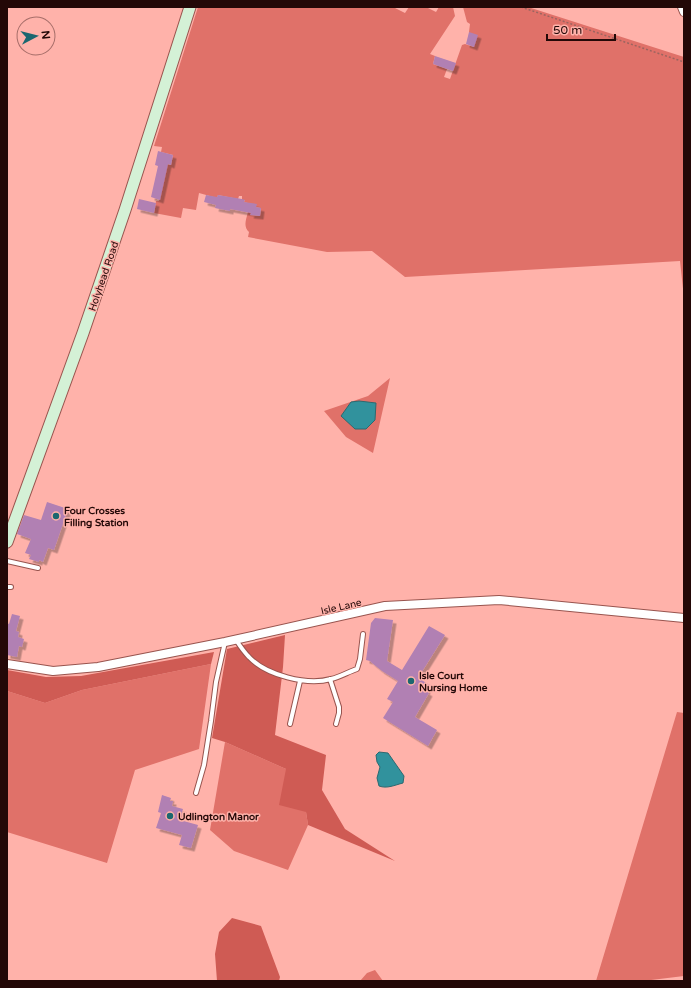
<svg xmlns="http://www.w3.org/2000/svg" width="691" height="988" font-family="'Varela Round',sans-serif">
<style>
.green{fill:#e07169}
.forest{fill:#cf5b54}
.water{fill:#31929d;stroke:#2d6970}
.building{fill:#b180b3;filter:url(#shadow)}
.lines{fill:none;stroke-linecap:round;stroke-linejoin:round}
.lane-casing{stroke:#98544e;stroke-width:6}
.street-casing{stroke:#98544e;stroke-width:10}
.secondary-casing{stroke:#98544e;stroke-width:13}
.path{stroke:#9b6560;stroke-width:1.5;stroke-dasharray:2 2;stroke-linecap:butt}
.lane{stroke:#fff;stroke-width:4}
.street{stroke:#fff;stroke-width:8}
.secondary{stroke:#d4f1d6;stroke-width:11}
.poi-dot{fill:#1b6770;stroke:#ffb2aa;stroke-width:1.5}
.labels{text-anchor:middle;stroke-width:3;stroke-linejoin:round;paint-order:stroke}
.street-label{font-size:10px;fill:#230807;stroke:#ffb2aa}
.poi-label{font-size:10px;font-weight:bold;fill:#230807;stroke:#ffb2aa;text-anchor:start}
</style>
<defs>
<filter id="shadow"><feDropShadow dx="3.5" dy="3.5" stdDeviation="0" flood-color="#0004"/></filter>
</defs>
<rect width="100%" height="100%" fill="#ffb2aa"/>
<path class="green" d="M 198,7 L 393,7 L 405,13 L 409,7 L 429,7 L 428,8 L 436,12 L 439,7 L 453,7 L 455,16 L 430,54 L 435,56 L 433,64 L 447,69 L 444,77 L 450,79 L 462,45 L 465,44 L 474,47 L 469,32 L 470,24 L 467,22 L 463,7 L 528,7 L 684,57 L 684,298 L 680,261 L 405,277 L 372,251 L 327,252 L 248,237 L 249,232 C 243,226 246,220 248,212 L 251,213 L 251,215 L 260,216 L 261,208 L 256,207 L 256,205 L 244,202 L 245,200 L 242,200 L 242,196 L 239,196 L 238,199 L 218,195 L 217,198 L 199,193 L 196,210 L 183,208 L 181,218 L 154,213 L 156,201 L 159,201 L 165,174 L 161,163 L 171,165 L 173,155 L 161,152 L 162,147 L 154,146 Z
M 390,378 L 373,453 L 346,437 L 324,411 L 368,396 Z
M 211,664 L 199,749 L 135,770 L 107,863 L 7,832 L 7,691 L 45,703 L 82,690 Z
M 677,712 L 684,713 L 684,976 L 643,981 L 596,981 Z
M 225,742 L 286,769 L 306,812 L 308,825 L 288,870 L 234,851 L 210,830 Z
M 375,970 L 383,981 L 360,981 L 367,973 Z"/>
<path class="forest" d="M 285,635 L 283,667 L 275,735 L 326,755 L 322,790 L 345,829 L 395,861 L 308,825 L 306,812 L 279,805 L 286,769 L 225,742 L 212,738 L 227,649 Z
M 214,652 L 211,664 L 82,690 L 45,703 L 7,691 L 7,670 L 46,677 L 81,676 Z
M 232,918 L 261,926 L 280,977 L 279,981 L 217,981 L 215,954 L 219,932 Z"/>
<path class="water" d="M 359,401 L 376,403 L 375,420 L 366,429 L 355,429 L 341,416 L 351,402 Z
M 379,752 L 388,753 L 404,776 L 403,783 C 395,785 387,789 379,786 L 377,778 L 380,767 L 377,762 L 376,755 Z"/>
<path class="building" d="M 469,32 L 478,35 L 474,47 L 466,44 Z
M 435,56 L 456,63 L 453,71 L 433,64 Z
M 158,151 L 173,155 L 171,165 L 168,164 L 160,200 L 151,197 L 158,166 L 155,165 Z
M 206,195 L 217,197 L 218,195 L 242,199 L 245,200 L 244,202 L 257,204 L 256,207 L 261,208 L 260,216 L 250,215 L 251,213 L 230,209 L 230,211 L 215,208 L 216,205 L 204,202 Z
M 139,199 L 156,203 L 154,213 L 137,209 Z
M 47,502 L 68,509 L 54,550 L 48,548 L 43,562 L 39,560 L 39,562 L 29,559 L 31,555 L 25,553 L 31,539 L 17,534 L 24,515 L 41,520 Z
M 12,614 L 20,616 L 16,631 L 19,632 L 18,637 L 24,639 L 22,647 L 19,646 L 17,657 L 7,655 L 7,623 L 9,624 Z
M 375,618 L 393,620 L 387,661 L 402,670 L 429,626 L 445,635 L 418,678 L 430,685 L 426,691 L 429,693 L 415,717 L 437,730 L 428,746 L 383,718 L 393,702 L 387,699 L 398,681 L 382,671 L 372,663 L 370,661 L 366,660 L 371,623 Z
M 162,795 L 171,798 L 170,801 L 173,801 L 172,806 L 183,809 L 180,819 L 181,819 L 180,820 L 198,825 L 191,848 L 179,845 L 182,835 L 156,828 L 161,813 L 158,812 Z"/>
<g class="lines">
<defs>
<path id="lane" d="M 7,561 L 38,568
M 7,587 L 11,587
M 236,640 C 240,646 244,652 249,657 C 266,675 307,686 331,679 C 340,677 348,672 357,669 L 360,659 L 363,634
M 330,679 L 339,707 L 339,713 L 336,724
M 290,724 L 300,681
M 196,793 L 204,765 L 211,721 L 216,682 L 225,642"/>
<path id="street" d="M 682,7 L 684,12
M 7,664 L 53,671 L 98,667 L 225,642 L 385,606 L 499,600 L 684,618"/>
<path id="secondary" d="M 7,542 L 83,333 L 125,210 L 190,7"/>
</defs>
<use href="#lane" class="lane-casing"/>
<use href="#street" class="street-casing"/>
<use href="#secondary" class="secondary-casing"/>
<path class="path" d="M 521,7 L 684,62"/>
<use href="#lane" class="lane"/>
<use href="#street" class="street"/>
<use href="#secondary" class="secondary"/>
</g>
<g class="poi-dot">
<circle cx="56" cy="516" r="4"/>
<circle cx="411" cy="681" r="4"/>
<circle cx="170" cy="816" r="4"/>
</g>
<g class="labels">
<g class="street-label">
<text transform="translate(103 276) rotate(-71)" y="4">Holyhead Road</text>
<text transform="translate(341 606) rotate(-13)" y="4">Isle Lane</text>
</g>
<g class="poi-label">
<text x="64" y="514">Four Crosses<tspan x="64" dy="12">Filling Station</tspan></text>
<text x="419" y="679">Isle Court<tspan x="419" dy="12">Nursing Home</tspan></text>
<text x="178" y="820">Udlington Manor</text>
</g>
</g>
<rect width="691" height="988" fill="none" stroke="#230807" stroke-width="16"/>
<g transform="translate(36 36) rotate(83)"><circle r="19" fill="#ffb2aa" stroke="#a76e69"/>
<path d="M0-3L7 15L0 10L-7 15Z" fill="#1b6770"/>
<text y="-6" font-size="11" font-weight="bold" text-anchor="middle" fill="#230807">N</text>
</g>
<path d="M547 34v6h68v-6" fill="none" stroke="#230807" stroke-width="2"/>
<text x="553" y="34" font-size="12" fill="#230807" stroke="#ffb2aa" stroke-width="3" paint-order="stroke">50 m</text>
</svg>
